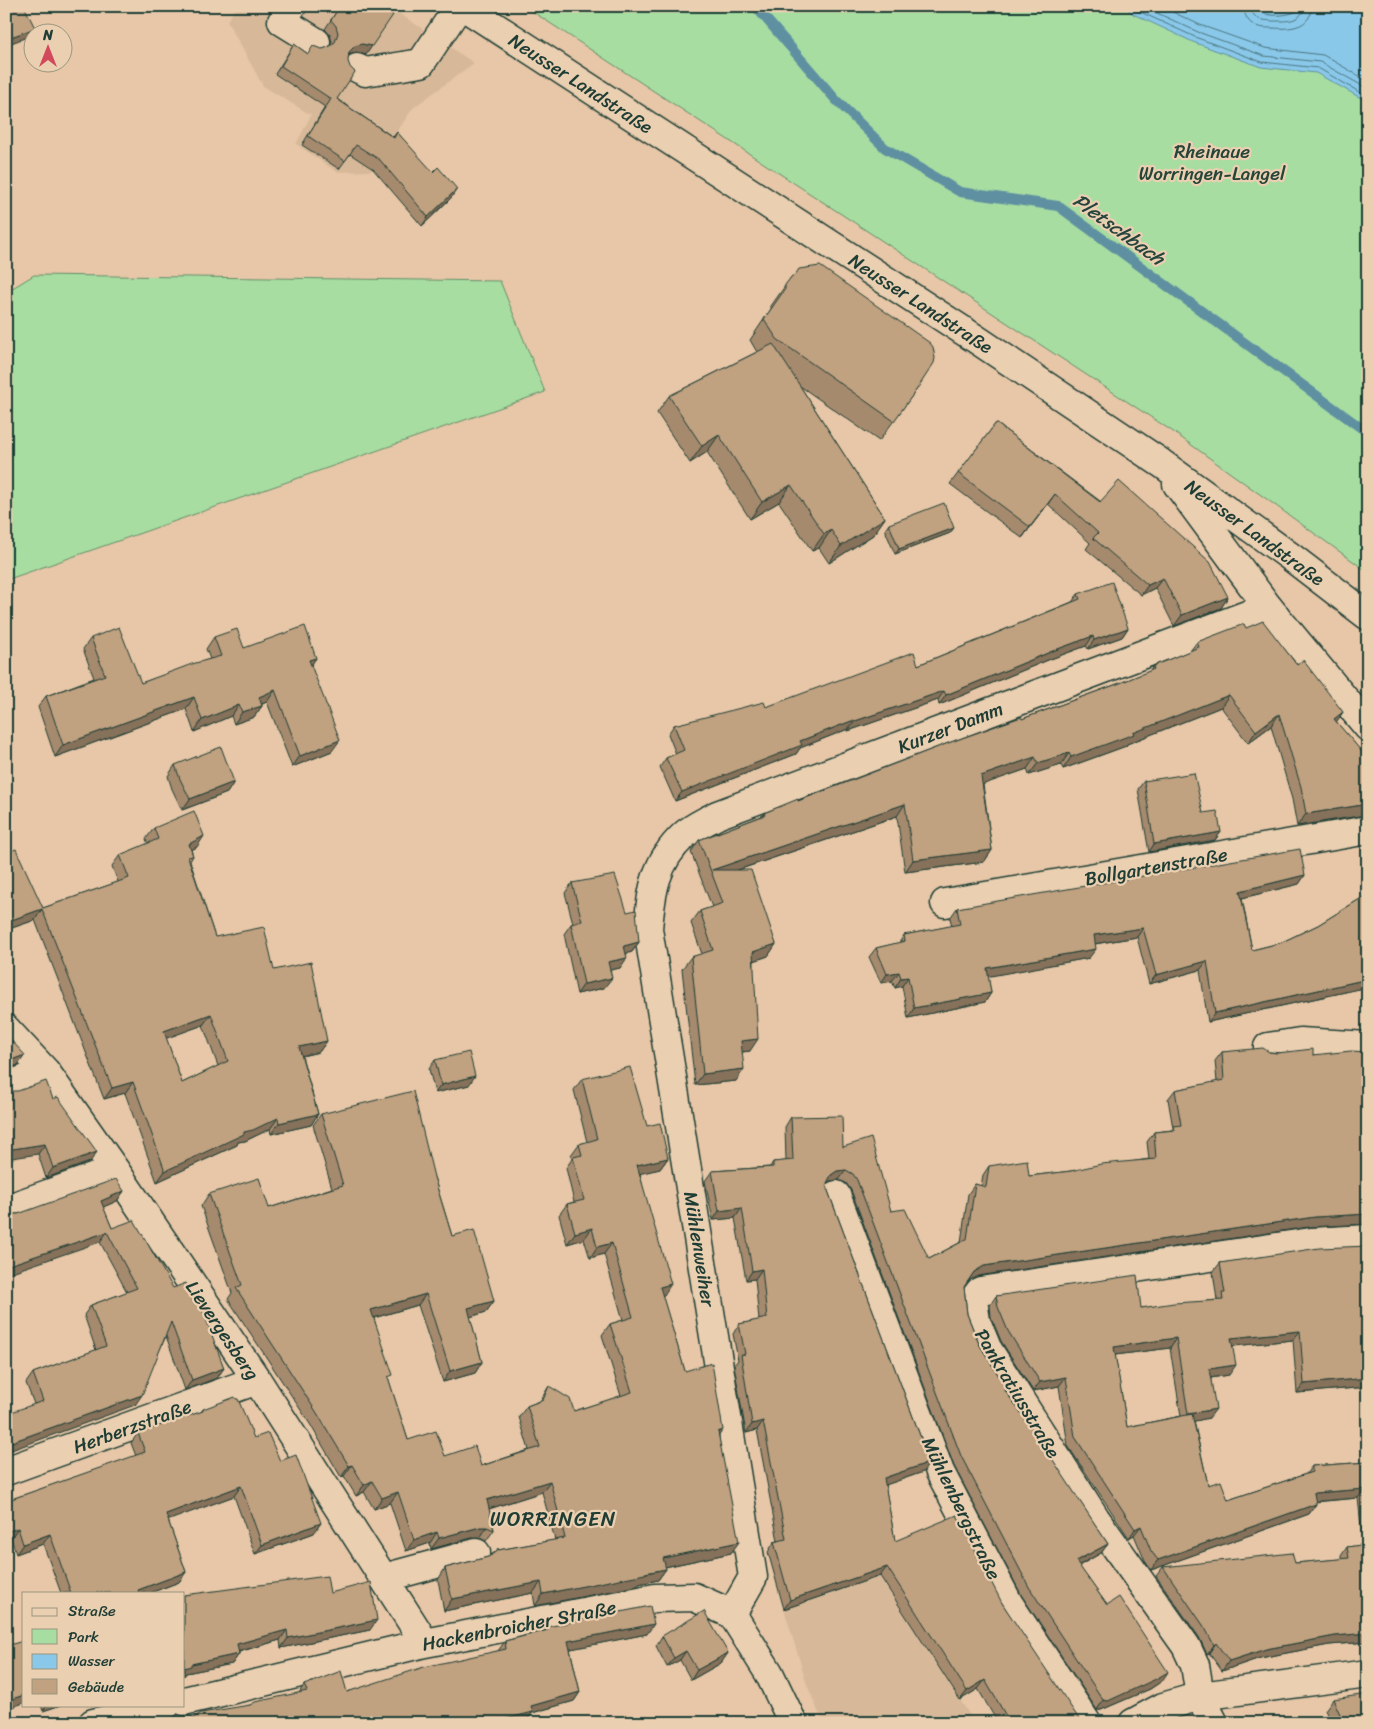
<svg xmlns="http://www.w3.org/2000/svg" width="1374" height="1729" font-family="Sriracha,sans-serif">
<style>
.built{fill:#d7b999}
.green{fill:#a7dda1;stroke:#638d6a}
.water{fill:#8ac8ea;stroke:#5f90a1}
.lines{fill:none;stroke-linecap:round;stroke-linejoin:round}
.shore{stroke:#4a757d;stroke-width:1}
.stream{stroke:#5f90a1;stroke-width:10}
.minor-casing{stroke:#1f3d34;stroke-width:31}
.major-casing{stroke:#1f3d34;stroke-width:31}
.minor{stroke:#eacfb1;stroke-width:28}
.major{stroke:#eacfb1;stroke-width:28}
.wall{fill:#a58a6e;stroke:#1f3d34;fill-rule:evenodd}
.shaded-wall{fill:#86715a;stroke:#1f3d34}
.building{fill:#c0a180;stroke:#1f3d34;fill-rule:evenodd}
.labels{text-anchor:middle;stroke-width:4.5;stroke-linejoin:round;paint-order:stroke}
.street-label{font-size:19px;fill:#1f3d34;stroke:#eacfb1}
.park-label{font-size:19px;fill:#264539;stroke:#eacfb1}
.water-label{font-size:20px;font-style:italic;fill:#24443d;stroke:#eacfb1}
.quarter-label{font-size:21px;letter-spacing:1px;fill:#1f3d34;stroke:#eacfb1}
</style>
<rect width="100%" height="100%" fill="#e7c7a7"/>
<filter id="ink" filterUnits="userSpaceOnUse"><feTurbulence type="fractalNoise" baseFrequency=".02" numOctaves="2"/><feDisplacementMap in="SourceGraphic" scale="10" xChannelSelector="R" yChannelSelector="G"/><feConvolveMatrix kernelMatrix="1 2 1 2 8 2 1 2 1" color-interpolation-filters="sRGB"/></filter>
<g filter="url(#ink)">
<path class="built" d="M 237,6 L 388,6 L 474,63 L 413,108 L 371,171 L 337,172 L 296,144 L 311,115 L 263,86 L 227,21 Z
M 880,1576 L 902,1610 L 975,1723 L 823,1723 L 807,1685 L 784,1609 Z"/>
<path class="green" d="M 524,6 L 1368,6 L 1368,572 L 1172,431 Z
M 34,275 L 500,281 L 545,392 L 6,580 L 6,292 Z"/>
<path class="water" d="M 1124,6 L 1228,6 L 1285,10 L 1303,6 L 1368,6 L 1368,102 L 1316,73 L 1261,67 L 1193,42 L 1133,14 Z"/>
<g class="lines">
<path class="shore" d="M 1132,6 L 1136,10 L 1195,37 L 1262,62 L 1318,68 L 1368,97
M 1142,6 L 1198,32 L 1264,56 L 1320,62 L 1368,89
M 1160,6 L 1200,25 L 1265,48 L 1323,55 L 1368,81
M 1244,6 C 1244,13 1246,19 1252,24 C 1258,28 1265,28 1272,28 C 1289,29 1311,29 1312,6
M 1251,6 C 1252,11 1252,14 1256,17 C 1260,21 1266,20 1272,21 C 1284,21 1303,23 1304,6
M 1258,6 L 1259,11 C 1267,17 1286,16 1295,12 L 1298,6"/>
<path class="stream" d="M 755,6 L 836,100 L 885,148 L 960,192 L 1058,206 L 1368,433"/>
<defs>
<path id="minor" d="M 292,6 L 282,21 L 316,42
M 357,68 L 365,72 L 421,63 L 459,6
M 945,903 L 1368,830
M 6,1029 L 46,1072 L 115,1170 L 257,1380 L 425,1643
M 1268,1047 L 1300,1042 L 1368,1046
M 6,1086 L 46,1072
M 836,1195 L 940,1472 L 1009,1604 L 1087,1723
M 6,1209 L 115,1170
M 6,1471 L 257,1380
M 384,1578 L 476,1553
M 732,1614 L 753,1577 L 648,929 C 651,892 655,862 684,835 C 693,827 707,821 717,815 L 1268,607
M 1200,1696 L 1195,1665 L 1186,1646 L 1096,1519 L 987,1348 L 976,1321 L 973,1300 L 980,1291 L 1311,1242 L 1368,1239
M 184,1701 L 425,1643 L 655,1598 L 694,1597 L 732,1614 L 769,1673 L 793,1723
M 93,1723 L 166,1705"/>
<path id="major" d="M 463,6 L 976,339 L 1161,463 L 1291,557 L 1368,616
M 1177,484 L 1268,607 L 1368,727
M 1200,1696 L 1214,1723
M 1133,1723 L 1163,1707 L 1200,1696 L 1368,1674"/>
</defs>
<use href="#minor" class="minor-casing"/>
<use href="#major" class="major-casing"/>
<use href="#minor" class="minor"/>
<use href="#major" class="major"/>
</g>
<path class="wall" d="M 340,6 L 366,55 L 356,52 L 349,55 L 337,99 L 393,137 L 397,132 L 451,198 L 422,226 L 373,169 L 350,154 L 339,169 L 302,145 L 325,107 L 275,74 L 294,44 L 308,54 L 329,47 L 330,46 L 332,42 L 330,35 L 325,29 Z
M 792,276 L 917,389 L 879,441 L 800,386 L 885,518 L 873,535 L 829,563 L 819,548 L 812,551 L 779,502 L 750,519 L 707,452 L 690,463 L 657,413 L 669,396 L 757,352 L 750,340 L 771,309 L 771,306 Z
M 996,423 L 1228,597 L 1221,608 L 1174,626 L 1155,588 L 1141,595 L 1086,549 L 1090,543 L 1048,504 L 1022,538 L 950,484 Z
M 889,524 L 950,533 L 895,554 L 885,530 Z
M 1078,594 L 1128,628 L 1122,637 L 1088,649 L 1086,646 L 1048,660 L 939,705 L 938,700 L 848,731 L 848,729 L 800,748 L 796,754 L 675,801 L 660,767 L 666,758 L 676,754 L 668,734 L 674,725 L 766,707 L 918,665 L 1072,602 Z
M 1246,628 L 1297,665 L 1343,712 L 1336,722 L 1368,759 L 1368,815 L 1365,815 L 1297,826 L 1292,799 L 1271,726 L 1248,743 L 1221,707 L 1127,744 L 1126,746 L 1063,769 L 1061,765 L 1029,775 L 1027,769 L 983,784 L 992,850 L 984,862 L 905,872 L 897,816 L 738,870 L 776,944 L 768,956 L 754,961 L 750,1051 L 742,1052 L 736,1081 L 695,1085 L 682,969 L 691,957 L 702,954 L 691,923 L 700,911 L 712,907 L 691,852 L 699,840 L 762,816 L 764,813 L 1022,719 L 1120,683 L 1150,671 L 1153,666 L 1190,651 L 1197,642 Z
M 214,637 L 244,648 L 316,658 L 311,665 L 332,751 L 292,767 L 267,702 L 262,704 L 262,706 L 254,717 L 234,724 L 231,716 L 194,732 L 186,709 L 55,757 L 38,707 L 46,696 L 94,678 L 83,649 L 91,638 L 141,683 L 210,659 L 206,649 Z
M 175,765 L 234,782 L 227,793 L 182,810 L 172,789 L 168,776 Z
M 1144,781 L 1203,813 L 1221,832 L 1215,840 L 1149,852 L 1138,789 Z
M 154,828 L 197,847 L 191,850 L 193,856 L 190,861 L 215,937 L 274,970 L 327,1041 L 319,1052 L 302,1056 L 318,1114 L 311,1125 L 271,1134 L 270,1129 L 245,1141 L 238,1142 L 237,1145 L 157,1182 L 125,1093 L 104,1099 L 35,920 L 6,930 L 6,853 L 43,908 L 118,882 L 112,866 L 120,855 L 148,844 L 146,839 ZM 203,1025 L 218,1066 L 182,1083 L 166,1038 Z
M 1305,875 L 1299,884 L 1242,898 L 1252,950 L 1280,943 L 1318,925 L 1368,894 L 1368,987 L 1208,1022 L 1200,970 L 1149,984 L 1137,937 L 1095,944 L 1089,958 L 988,976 L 991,993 L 985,1002 L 908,1018 L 902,986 L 895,988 L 892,981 L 881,983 L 869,957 L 876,948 L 899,943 L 904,935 L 952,926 L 950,918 L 957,908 Z
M 572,883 L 627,912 L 639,942 L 632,952 L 626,954 L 620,968 L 610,970 L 604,988 L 577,994 L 564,934 L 571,924 L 573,923 L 565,893 Z
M 1368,988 L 1368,1031 L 1366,1030 L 1363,994 Z
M 1222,1052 L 1269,1052 L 1313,1055 L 1368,1052 L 1368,1224 L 1309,1227 L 978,1276 L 968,1281 L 964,1287 L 967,1314 L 979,1344 L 1007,1389 L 1006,1391 L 1108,1544 L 1101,1553 L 1079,1566 L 1162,1681 L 1150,1689 L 1101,1710 L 1097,1710 L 1022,1596 L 954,1466 L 851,1190 L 846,1183 L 839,1180 L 830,1181 L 827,1183 L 828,1191 L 930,1462 L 923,1472 L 885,1485 L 895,1541 L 1002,1603 L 1076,1723 L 998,1723 L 978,1689 L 960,1700 L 880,1576 L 784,1609 L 768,1552 L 774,1542 L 778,1541 L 757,1430 L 746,1433 L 734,1365 L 738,1360 L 733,1334 L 739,1324 L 759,1320 L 755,1279 L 746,1280 L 735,1218 L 713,1220 L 705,1181 L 712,1171 L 770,1167 L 773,1162 L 786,1161 L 785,1127 L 791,1117 L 843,1147 L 929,1259 L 961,1242 L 968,1194 L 975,1184 L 981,1186 L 983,1175 L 989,1166 L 1029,1176 L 1071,1171 L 1149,1159 L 1147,1142 L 1154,1132 L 1172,1130 L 1173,1128 L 1168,1099 L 1175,1090 L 1217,1082 L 1215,1061 Z
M 435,1060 L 469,1085 L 435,1093 L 429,1069 Z
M 582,1079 L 647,1126 L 668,1158 L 660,1169 L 640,1173 L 664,1295 L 662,1295 L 685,1371 L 719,1436 L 731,1553 L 665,1567 L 666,1569 L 658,1580 L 639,1584 L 637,1586 L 535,1606 L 533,1593 L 444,1611 L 438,1580 L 445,1568 L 488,1557 L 498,1550 L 555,1540 L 542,1492 L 489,1509 L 494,1530 L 486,1541 L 480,1538 L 472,1538 L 431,1549 L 430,1543 L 406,1551 L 390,1503 L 374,1509 L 364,1492 L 356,1496 L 344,1476 L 341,1477 L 310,1424 L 228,1299 L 232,1293 L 201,1206 L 209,1194 L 269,1208 L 332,1188 L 313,1125 L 321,1114 L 434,1177 L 452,1236 L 494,1301 L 486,1312 L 470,1317 L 482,1362 L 475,1373 L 443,1382 L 418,1305 L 374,1318 L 389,1381 L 408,1440 L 445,1456 L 481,1466 L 529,1450 L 519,1417 L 527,1406 L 540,1401 L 549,1386 L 574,1411 L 621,1396 L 602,1335 L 610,1324 L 623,1320 L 604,1254 L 590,1258 L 584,1239 L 567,1244 L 559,1215 L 567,1204 L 574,1202 L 566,1168 L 572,1159 L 571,1155 L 579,1144 L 587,1142 L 574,1090 Z
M 10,1091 L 53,1099 L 90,1162 L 46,1178 L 38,1154 Z
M 124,1191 L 117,1201 L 103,1207 L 112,1228 L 173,1288 L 194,1304 L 224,1368 L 217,1378 L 185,1390 L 166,1336 L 135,1405 L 34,1404 L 26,1383 L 33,1373 L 96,1350 L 84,1315 L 91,1305 L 127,1292 L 100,1242 L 10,1214 L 18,1214 Z
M 1368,1246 L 1368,1387 L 1297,1393 L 1293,1340 L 1233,1346 L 1229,1375 L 1211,1378 L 1209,1418 L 1194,1421 L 1208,1485 L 1228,1500 L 1306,1474 L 1312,1466 L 1368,1462 L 1368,1642 L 1329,1645 L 1260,1658 L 1222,1671 L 1209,1653 L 1207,1654 L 1199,1637 L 1156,1576 L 1163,1567 L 1295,1563 L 1341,1559 L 1341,1556 L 1347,1547 L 1363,1545 L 1358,1498 L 1315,1502 L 1316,1504 L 1309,1514 L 1151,1570 L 1145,1561 L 1134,1535 L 1129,1538 L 1068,1446 L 1059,1386 L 1033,1391 L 1001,1341 L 991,1317 L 990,1305 L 996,1296 L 1141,1308 L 1217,1300 L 1213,1272 L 1220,1263 ZM 1170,1348 L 1181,1416 L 1127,1427 L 1115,1355 Z
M 203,1409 L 254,1438 L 280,1461 L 314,1533 L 255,1554 L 234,1496 L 168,1520 L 186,1572 L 179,1582 L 150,1593 L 61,1593 L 43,1544 L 16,1554 L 11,1538 L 6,1540 L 6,1501 L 136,1456 L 131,1443 L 138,1433 L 201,1412 Z
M 330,1593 L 370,1630 L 281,1648 L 280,1640 L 239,1652 L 239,1654 L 232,1664 L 186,1673 L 184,1676 L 184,1595 Z
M 547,1627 L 647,1634 L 570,1649 L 580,1692 L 574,1701 L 532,1713 L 526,1722 L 523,1723 L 186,1723 L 250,1705 L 299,1693 L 304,1685 L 347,1692 L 498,1651 L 505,1641 L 545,1630 Z
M 662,1636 L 728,1653 L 721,1663 L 691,1680 L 680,1660 L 667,1667 L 656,1646 Z
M 1333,1699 L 1368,1723 L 1331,1723 L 1325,1710 Z
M 41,1705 L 61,1705 L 43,1711 Z"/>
<path class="shaded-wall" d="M 35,28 L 30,36 L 6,45 L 6,39 Z
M 362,44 L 372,46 L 366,55 L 356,52 L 349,55 L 349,52 L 355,46 Z
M 457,189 L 451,198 L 422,226 L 428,217 Z
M 719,435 L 707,452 L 690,463 L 702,446 Z
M 791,485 L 779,502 L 750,519 L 762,502 Z
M 1055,494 L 1048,504 L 1022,538 L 1030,527 Z
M 885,518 L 873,535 L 829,563 L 841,546 Z
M 954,528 L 950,533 L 895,554 L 899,549 Z
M 831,530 L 819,548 L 812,551 L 824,534 Z
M 1163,578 L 1155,588 L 1141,595 L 1148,585 Z
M 1228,597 L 1221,608 L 1174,626 L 1182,615 Z
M 1128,628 L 1122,637 L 1088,649 L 1094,640 Z
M 1093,636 L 1086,646 L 1048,660 L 939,705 L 946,695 L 1055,650 Z
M 316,658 L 308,670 L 309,660 Z
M 275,690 L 267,702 L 251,708 L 259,697 Z
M 944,691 L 938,700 L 848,731 L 855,721 Z
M 1229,695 L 1221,707 L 1127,744 L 1126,746 L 1063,769 L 1071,757 Z
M 194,697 L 186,709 L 55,757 L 63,745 Z
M 239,705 L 231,716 L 194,732 L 202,720 Z
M 262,706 L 254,717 L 234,724 L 242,712 Z
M 1343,712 L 1335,724 L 1334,719 Z
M 1279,714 L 1271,726 L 1248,743 L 1256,731 Z
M 854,720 L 848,729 L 800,748 L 796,754 L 675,801 L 682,792 L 800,741 Z
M 340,740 L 332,751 L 292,767 L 300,756 Z
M 1069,753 L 1061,765 L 1029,775 L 1038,763 Z
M 1035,757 L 1027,769 L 973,788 L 981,776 Z
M 234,782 L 227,793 L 182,810 L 190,799 Z
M 905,804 L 897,816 L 714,878 L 712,870 Z
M 1368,804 L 1368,815 L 1365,815 L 1297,826 L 1306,814 Z
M 1221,832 L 1215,840 L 1149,852 L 1154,844 Z
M 204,836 L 197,847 L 181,855 L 189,844 Z
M 992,850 L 984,862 L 905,872 L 913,860 Z
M 1305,875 L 1299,884 L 1234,900 L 1240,891 Z
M 42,909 L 35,920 L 6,930 L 6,922 Z
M 1143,928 L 1137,937 L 1087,945 L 1094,935 Z
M 639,942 L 632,952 L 617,956 L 624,946 Z
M 776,944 L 768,956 L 745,964 L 753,952 Z
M 1096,949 L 1089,958 L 980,978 L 987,968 Z
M 627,958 L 620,968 L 601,972 L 608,962 Z
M 1207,961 L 1200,970 L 1149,984 L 1156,975 Z
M 899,972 L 892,981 L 881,983 L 887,974 Z
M 908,977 L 902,986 L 895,988 L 901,978 Z
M 612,978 L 604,988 L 577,994 L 584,984 Z
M 1368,979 L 1368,987 L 1208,1022 L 1215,1013 Z
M 991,993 L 985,1002 L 908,1018 L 914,1008 Z
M 211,1014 L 203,1025 L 156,1042 L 164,1031 Z
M 758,1039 L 750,1051 L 733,1053 L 741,1041 Z
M 327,1041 L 319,1052 L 291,1058 L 299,1047 Z
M 25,1055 L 18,1065 L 6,1069 L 6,1062 Z
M 744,1069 L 736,1081 L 695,1085 L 703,1074 Z
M 475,1076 L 469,1085 L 435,1093 L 441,1085 Z
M 133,1082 L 125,1093 L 104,1099 L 112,1088 Z
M 318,1114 L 311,1125 L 271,1134 L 279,1123 Z
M 278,1118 L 270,1129 L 245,1141 L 238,1142 L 237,1145 L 157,1182 L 165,1171 L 244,1132 Z
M 45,1144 L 38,1154 L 6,1159 L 6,1150 Z
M 97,1152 L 90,1162 L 46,1178 L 53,1168 Z
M 668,1158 L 660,1169 L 630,1176 L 637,1165 Z
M 846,1170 L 839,1180 L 830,1181 L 824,1185 L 831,1175 L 837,1171 Z
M 124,1191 L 117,1201 L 94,1211 L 101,1201 Z
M 742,1208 L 735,1218 L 713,1220 L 719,1211 Z
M 1368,1214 L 1368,1224 L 1309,1227 L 978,1276 L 968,1281 L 974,1272 L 984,1266 L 1315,1217 Z
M 592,1228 L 584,1239 L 567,1244 L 575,1233 Z
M 107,1232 L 100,1242 L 6,1274 L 6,1266 Z
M 612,1243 L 604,1254 L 590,1258 L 597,1247 Z
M 762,1269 L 755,1279 L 746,1280 L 752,1271 Z
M 671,1284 L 664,1295 L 652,1298 L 660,1287 Z
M 426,1294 L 418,1305 L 363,1321 L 371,1310 Z
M 494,1301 L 486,1312 L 460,1320 L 468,1308 Z
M 1300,1331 L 1293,1340 L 1224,1347 L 1231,1338 Z
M 1176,1338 L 1170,1348 L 1107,1356 L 1114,1347 Z
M 482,1362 L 475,1373 L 443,1382 L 450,1371 Z
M 1236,1365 L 1229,1375 L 1203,1379 L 1209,1369 Z
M 224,1368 L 217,1378 L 185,1390 L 192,1380 Z
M 1066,1377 L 1059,1386 L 1033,1391 L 1040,1382 Z
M 1368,1378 L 1368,1387 L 1297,1393 L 1304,1384 Z
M 142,1395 L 135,1405 L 6,1452 L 6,1444 Z
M 1216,1409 L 1209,1418 L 1182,1424 L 1188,1414 Z
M 763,1421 L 757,1430 L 746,1433 L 752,1424 Z
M 723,1430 L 715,1441 L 718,1432 Z
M 930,1462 L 923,1472 L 877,1488 L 884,1478 Z
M 352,1465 L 344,1476 L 341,1477 L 349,1466 Z
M 372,1481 L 364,1492 L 356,1496 L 364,1485 Z
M 550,1481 L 542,1492 L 479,1512 L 487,1500 Z
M 241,1486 L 234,1496 L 159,1524 L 166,1514 Z
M 1365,1489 L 1358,1498 L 1308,1502 L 1314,1493 Z
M 398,1492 L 390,1503 L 374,1509 L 382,1498 Z
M 1316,1504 L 1309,1514 L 1151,1570 L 1158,1560 Z
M 321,1523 L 314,1533 L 255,1554 L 262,1545 Z
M 1141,1526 L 1134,1535 L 1129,1538 L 1135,1529 Z
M 480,1527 L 487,1527 L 480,1538 L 472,1538 L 431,1549 L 439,1538 Z
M 18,1528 L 11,1538 L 6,1540 L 6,1532 Z
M 437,1532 L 430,1543 L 406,1551 L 414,1540 Z
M 50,1534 L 43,1544 L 16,1554 L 23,1544 Z
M 739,1542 L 731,1553 L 655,1569 L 663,1558 Z
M 1108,1544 L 1101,1553 L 1069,1571 L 1076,1561 Z
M 887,1567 L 880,1576 L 784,1609 L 790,1600 Z
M 666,1569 L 658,1580 L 639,1584 L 637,1586 L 535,1606 L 543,1594 Z
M 186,1572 L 179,1582 L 150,1593 L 136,1593 L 138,1590 Z
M 541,1582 L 533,1593 L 444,1611 L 452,1599 Z
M 377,1620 L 370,1630 L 281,1648 L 288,1638 Z
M 654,1624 L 647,1634 L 561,1651 L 568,1641 Z
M 287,1630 L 280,1640 L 230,1654 L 237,1644 Z
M 1368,1633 L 1368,1642 L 1329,1645 L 1260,1658 L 1222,1671 L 1229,1661 L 1266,1649 L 1335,1636 Z
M 1216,1643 L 1209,1653 L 1207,1654 L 1214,1645 Z
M 686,1651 L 680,1660 L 667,1667 L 674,1658 Z
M 728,1653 L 721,1663 L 691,1680 L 697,1670 Z
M 239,1654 L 232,1664 L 186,1673 L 184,1676 L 184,1668 L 191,1664 Z
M 1168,1672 L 1162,1681 L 1150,1689 L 1101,1710 L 1097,1710 L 1103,1700 Z
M 985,1680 L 978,1689 L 960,1700 L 967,1691 Z
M 580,1692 L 574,1701 L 532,1713 L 526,1722 L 523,1723 L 490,1723 L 531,1706 Z
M 24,1695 L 24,1703 L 6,1709 L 6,1701 Z
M 47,1705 L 61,1705 L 43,1711 Z"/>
<path class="building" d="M 6,6 L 24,6 L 35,28 L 6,39 Z
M 340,6 L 379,6 L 393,15 L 372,46 L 362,44 L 355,46 L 349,52 L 348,61 L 350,67 L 355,72 L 337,99 L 394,138 L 397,132 L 433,172 L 438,167 L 457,189 L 428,217 L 380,160 L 356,145 L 345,161 L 308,136 L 331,99 L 281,66 L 294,44 L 308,54 L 313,46 L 322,49 L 329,47 L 335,42 L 338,33 L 336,26 L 331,20 Z
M 820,266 L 930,343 L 933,347 L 935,358 L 934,363 L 917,389 L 894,421 L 777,339 L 764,319 L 785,289 L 785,285 L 792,276 L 795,275 L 799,269 Z
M 773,344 L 885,518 L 841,546 L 831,530 L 824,534 L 791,485 L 762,502 L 719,435 L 702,446 L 669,396 Z
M 996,423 L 1100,502 L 1119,481 L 1210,562 L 1228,597 L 1182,615 L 1163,578 L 1148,585 L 1093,538 L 1098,533 L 1055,494 L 1030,527 L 958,473 Z
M 944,503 L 954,528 L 899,549 L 889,524 Z
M 1112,582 L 1128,628 L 1094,640 L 1093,636 L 1055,650 L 946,695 L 944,691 L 855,721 L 854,720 L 800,741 L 802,745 L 682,792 L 666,758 L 684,750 L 674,725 L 764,702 L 766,707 L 914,652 L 918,665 L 1080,599 L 1078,594 Z
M 1263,621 L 1297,665 L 1303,660 L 1343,712 L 1334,719 L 1368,759 L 1368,804 L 1306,814 L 1301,787 L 1279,714 L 1256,731 L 1229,695 L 1133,733 L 1134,734 L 1071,757 L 1069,753 L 1038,763 L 1035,757 L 981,776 L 992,850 L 913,860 L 905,804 L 712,870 L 751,870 L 776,944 L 753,952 L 758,1039 L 741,1041 L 744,1069 L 703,1074 L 691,957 L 713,950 L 700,911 L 723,903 L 699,840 L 765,815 L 764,813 L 798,799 L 798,801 L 951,742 L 1021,717 L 1022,719 L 1120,683 L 1154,669 L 1153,666 L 1199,647 L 1197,642 L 1244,624 L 1246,628 Z
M 305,626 L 316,658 L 309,660 L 340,740 L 300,756 L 275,690 L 259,697 L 262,706 L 242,712 L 239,705 L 202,720 L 194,697 L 63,745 L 46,696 L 105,675 L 91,638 L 119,627 L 141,683 L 192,664 L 221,656 L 214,637 L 237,629 L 244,648 Z
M 221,747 L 234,782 L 190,799 L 180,779 L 175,765 Z
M 1194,773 L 1203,813 L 1217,811 L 1221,832 L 1154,844 L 1144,781 Z
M 194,811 L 204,836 L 189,844 L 193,856 L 188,857 L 215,937 L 264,927 L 274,970 L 311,962 L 327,1041 L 299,1047 L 318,1114 L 279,1123 L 278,1118 L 253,1130 L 244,1132 L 244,1134 L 165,1171 L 133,1082 L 112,1088 L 42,909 L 6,922 L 6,853 L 16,849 L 43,908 L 129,878 L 120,855 L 158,839 L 154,828 ZM 211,1014 L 228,1061 L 182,1083 L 164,1031 Z
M 1300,849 L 1305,875 L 1240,891 L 1252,950 L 1280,943 L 1318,925 L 1368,894 L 1368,979 L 1215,1013 L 1207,961 L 1156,975 L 1143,928 L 1094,935 L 1096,949 L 987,968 L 991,993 L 914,1008 L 908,977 L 901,978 L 899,972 L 887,974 L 876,948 L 905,941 L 904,935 L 960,924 L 957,908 Z
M 615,875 L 627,912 L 636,910 L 639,942 L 624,946 L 627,958 L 608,962 L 612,978 L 584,984 L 571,924 L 582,921 L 572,883 Z
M 6,1036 L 7,1036 L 25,1055 L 6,1062 Z
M 1263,1048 L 1269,1052 L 1277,1053 L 1313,1049 L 1313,1055 L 1351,1051 L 1368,1052 L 1368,1214 L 1315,1217 L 984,1266 L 974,1272 L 964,1287 L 967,1314 L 979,1344 L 1007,1389 L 1004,1389 L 1034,1431 L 1108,1544 L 1076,1561 L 1107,1605 L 1119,1597 L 1168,1672 L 1156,1679 L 1108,1701 L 1103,1700 L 1029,1587 L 961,1456 L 857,1180 L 853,1174 L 846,1170 L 837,1171 L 831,1175 L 827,1183 L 828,1191 L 930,1462 L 884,1478 L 895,1541 L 957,1515 L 1002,1603 L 1079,1719 L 1075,1723 L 1007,1723 L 1009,1721 L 985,1680 L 967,1691 L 887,1567 L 790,1600 L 774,1542 L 786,1539 L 763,1421 L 752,1424 L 741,1355 L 745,1354 L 739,1324 L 767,1318 L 762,1269 L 752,1271 L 742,1208 L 719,1211 L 712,1171 L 773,1167 L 773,1162 L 793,1160 L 791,1117 L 842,1116 L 843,1147 L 871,1138 L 891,1211 L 905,1209 L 929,1259 L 967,1239 L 975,1184 L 986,1187 L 989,1166 L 1027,1160 L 1029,1176 L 1071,1171 L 1101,1164 L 1156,1159 L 1154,1132 L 1175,1130 L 1174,1126 L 1181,1125 L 1175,1090 L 1224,1080 L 1222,1052 Z
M 469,1052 L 475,1076 L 441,1085 L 435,1060 Z
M 630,1067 L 647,1126 L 660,1123 L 668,1158 L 637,1165 L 671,1284 L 660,1287 L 685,1371 L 712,1363 L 723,1430 L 718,1432 L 739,1542 L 663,1558 L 666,1569 L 645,1573 L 645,1574 L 543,1594 L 541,1582 L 452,1599 L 445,1568 L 488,1557 L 495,1553 L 498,1548 L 498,1550 L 565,1538 L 550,1481 L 487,1500 L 494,1530 L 487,1527 L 480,1527 L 439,1538 L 437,1532 L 414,1540 L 398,1492 L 382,1498 L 372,1481 L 364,1485 L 352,1465 L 349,1466 L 317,1413 L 236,1288 L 242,1285 L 209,1194 L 259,1178 L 269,1208 L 343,1185 L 321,1114 L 413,1091 L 434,1177 L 452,1236 L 474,1230 L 494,1301 L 468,1308 L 482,1362 L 450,1371 L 426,1294 L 371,1310 L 393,1375 L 388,1377 L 408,1440 L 436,1431 L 445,1456 L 475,1446 L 481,1466 L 540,1447 L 527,1406 L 543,1400 L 549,1386 L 570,1399 L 574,1411 L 632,1392 L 610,1324 L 633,1317 L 612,1243 L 597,1247 L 592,1228 L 575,1233 L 567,1204 L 584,1200 L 573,1157 L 582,1155 L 579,1144 L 597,1139 L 582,1079 Z
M 46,1081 L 53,1099 L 58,1097 L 97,1152 L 53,1168 L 45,1144 L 6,1150 L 6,1090 L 10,1091 L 18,1091 Z
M 116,1179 L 124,1191 L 101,1201 L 112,1228 L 134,1220 L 173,1288 L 186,1283 L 194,1304 L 199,1302 L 201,1305 L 224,1368 L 192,1380 L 171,1322 L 142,1395 L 6,1444 L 6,1414 L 43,1401 L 33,1373 L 106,1346 L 91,1305 L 137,1288 L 107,1232 L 6,1266 L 6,1213 L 10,1214 L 18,1214 Z
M 1368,1246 L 1368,1378 L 1304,1384 L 1300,1331 L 1231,1338 L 1236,1365 L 1209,1369 L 1216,1409 L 1188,1414 L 1176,1338 L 1114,1347 L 1127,1427 L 1192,1414 L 1208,1485 L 1221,1481 L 1228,1500 L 1312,1472 L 1312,1466 L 1368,1462 L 1368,1517 L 1365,1489 L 1314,1493 L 1316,1504 L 1158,1560 L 1151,1551 L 1141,1526 L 1135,1529 L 1075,1437 L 1066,1377 L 1040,1382 L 1008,1331 L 998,1307 L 996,1296 L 1137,1275 L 1141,1308 L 1174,1303 L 1223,1300 L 1222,1293 L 1225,1293 L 1220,1263 L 1319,1248 Z
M 235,1397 L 236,1399 L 238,1399 L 254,1438 L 268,1433 L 280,1461 L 296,1455 L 321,1523 L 262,1545 L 241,1486 L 166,1514 L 186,1572 L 138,1590 L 139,1593 L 71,1593 L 50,1534 L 23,1544 L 18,1528 L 6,1532 L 6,1501 L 145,1452 L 138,1433 L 203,1411 L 203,1409 Z
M 1368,1544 L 1368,1633 L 1335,1636 L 1266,1649 L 1229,1661 L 1216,1643 L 1214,1645 L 1205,1628 L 1163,1567 L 1292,1553 L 1295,1563 L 1349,1558 L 1347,1547 Z
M 327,1576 L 330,1593 L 371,1582 L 377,1620 L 288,1638 L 287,1630 L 237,1644 L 239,1654 L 191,1664 L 191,1666 L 184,1668 L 184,1595 Z
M 650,1606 L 654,1624 L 568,1641 L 580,1692 L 531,1706 L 533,1712 L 490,1723 L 186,1723 L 201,1713 L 250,1705 L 255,1702 L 307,1691 L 304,1685 L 341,1671 L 347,1692 L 424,1667 L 506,1649 L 505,1641 L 548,1630 L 547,1627 Z
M 704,1611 L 728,1653 L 697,1670 L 686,1651 L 674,1658 L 662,1636 Z
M 23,1641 L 24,1643 L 24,1695 L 6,1701 L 6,1646 Z
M 1368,1694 L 1368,1723 L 1344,1723 L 1333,1699 Z"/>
</g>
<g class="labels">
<g class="street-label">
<text transform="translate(581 83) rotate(33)" y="7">Neusser Landstraße</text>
<text transform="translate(921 303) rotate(33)" y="7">Neusser Landstraße</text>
<text transform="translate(1255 532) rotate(36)" y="7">Neusser Landstraße</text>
<text transform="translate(950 727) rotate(-21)" y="7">Kurzer Damm</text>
<text transform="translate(1156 866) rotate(-10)" y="7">Bollgartenstraße</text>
<text transform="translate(700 1249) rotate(81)" y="7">Mühlenweiher</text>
<text transform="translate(223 1330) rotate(56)" y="7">Lievergesberg</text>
<text transform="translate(1018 1393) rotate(59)" y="7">Pankratiusstraße</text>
<text transform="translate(132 1426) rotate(-20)" y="7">Herberzstraße</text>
<text transform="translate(962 1508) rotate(64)" y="7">Mühlenbergstraße</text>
<text transform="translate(519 1625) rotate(-11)" y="7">Hackenbroicher Straße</text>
</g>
<g class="park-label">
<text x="1212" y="158">Rheinaue<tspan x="1212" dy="22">Worringen-Langel</tspan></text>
</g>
<g class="water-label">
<text transform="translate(1119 229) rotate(36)" y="7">Pletschbach</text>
</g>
<g class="quarter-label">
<text x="553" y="1526">WORRINGEN</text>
</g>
</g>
<rect width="1374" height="1729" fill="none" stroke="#eacfb1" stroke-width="25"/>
<rect x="12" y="12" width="1349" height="1704" fill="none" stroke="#1f3d34" stroke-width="2" filter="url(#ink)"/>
<rect x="22" y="1592" width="162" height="115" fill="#eacfb1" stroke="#99957f"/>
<rect x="32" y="1608" width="25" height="8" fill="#eacfb1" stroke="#99957f"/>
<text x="68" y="1616" font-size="15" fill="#1f3d34">Straße</text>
<rect x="32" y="1629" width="25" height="15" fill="#a7dda1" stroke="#99957f"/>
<text x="68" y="1642" font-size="15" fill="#1f3d34">Park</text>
<rect x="32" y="1654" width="25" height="15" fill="#8ac8ea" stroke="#99957f"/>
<text x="68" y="1666" font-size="15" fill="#1f3d34">Wasser</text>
<rect x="32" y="1679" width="25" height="15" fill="#c0a180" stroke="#99957f"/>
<text x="68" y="1692" font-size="15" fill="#1f3d34">Gebäude</text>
<g transform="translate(48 48)"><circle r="24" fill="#eacfb1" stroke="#99957f"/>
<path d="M0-4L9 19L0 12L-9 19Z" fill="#d1495b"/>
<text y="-8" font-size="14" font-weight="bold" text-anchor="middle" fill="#1f3d34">N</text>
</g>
</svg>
